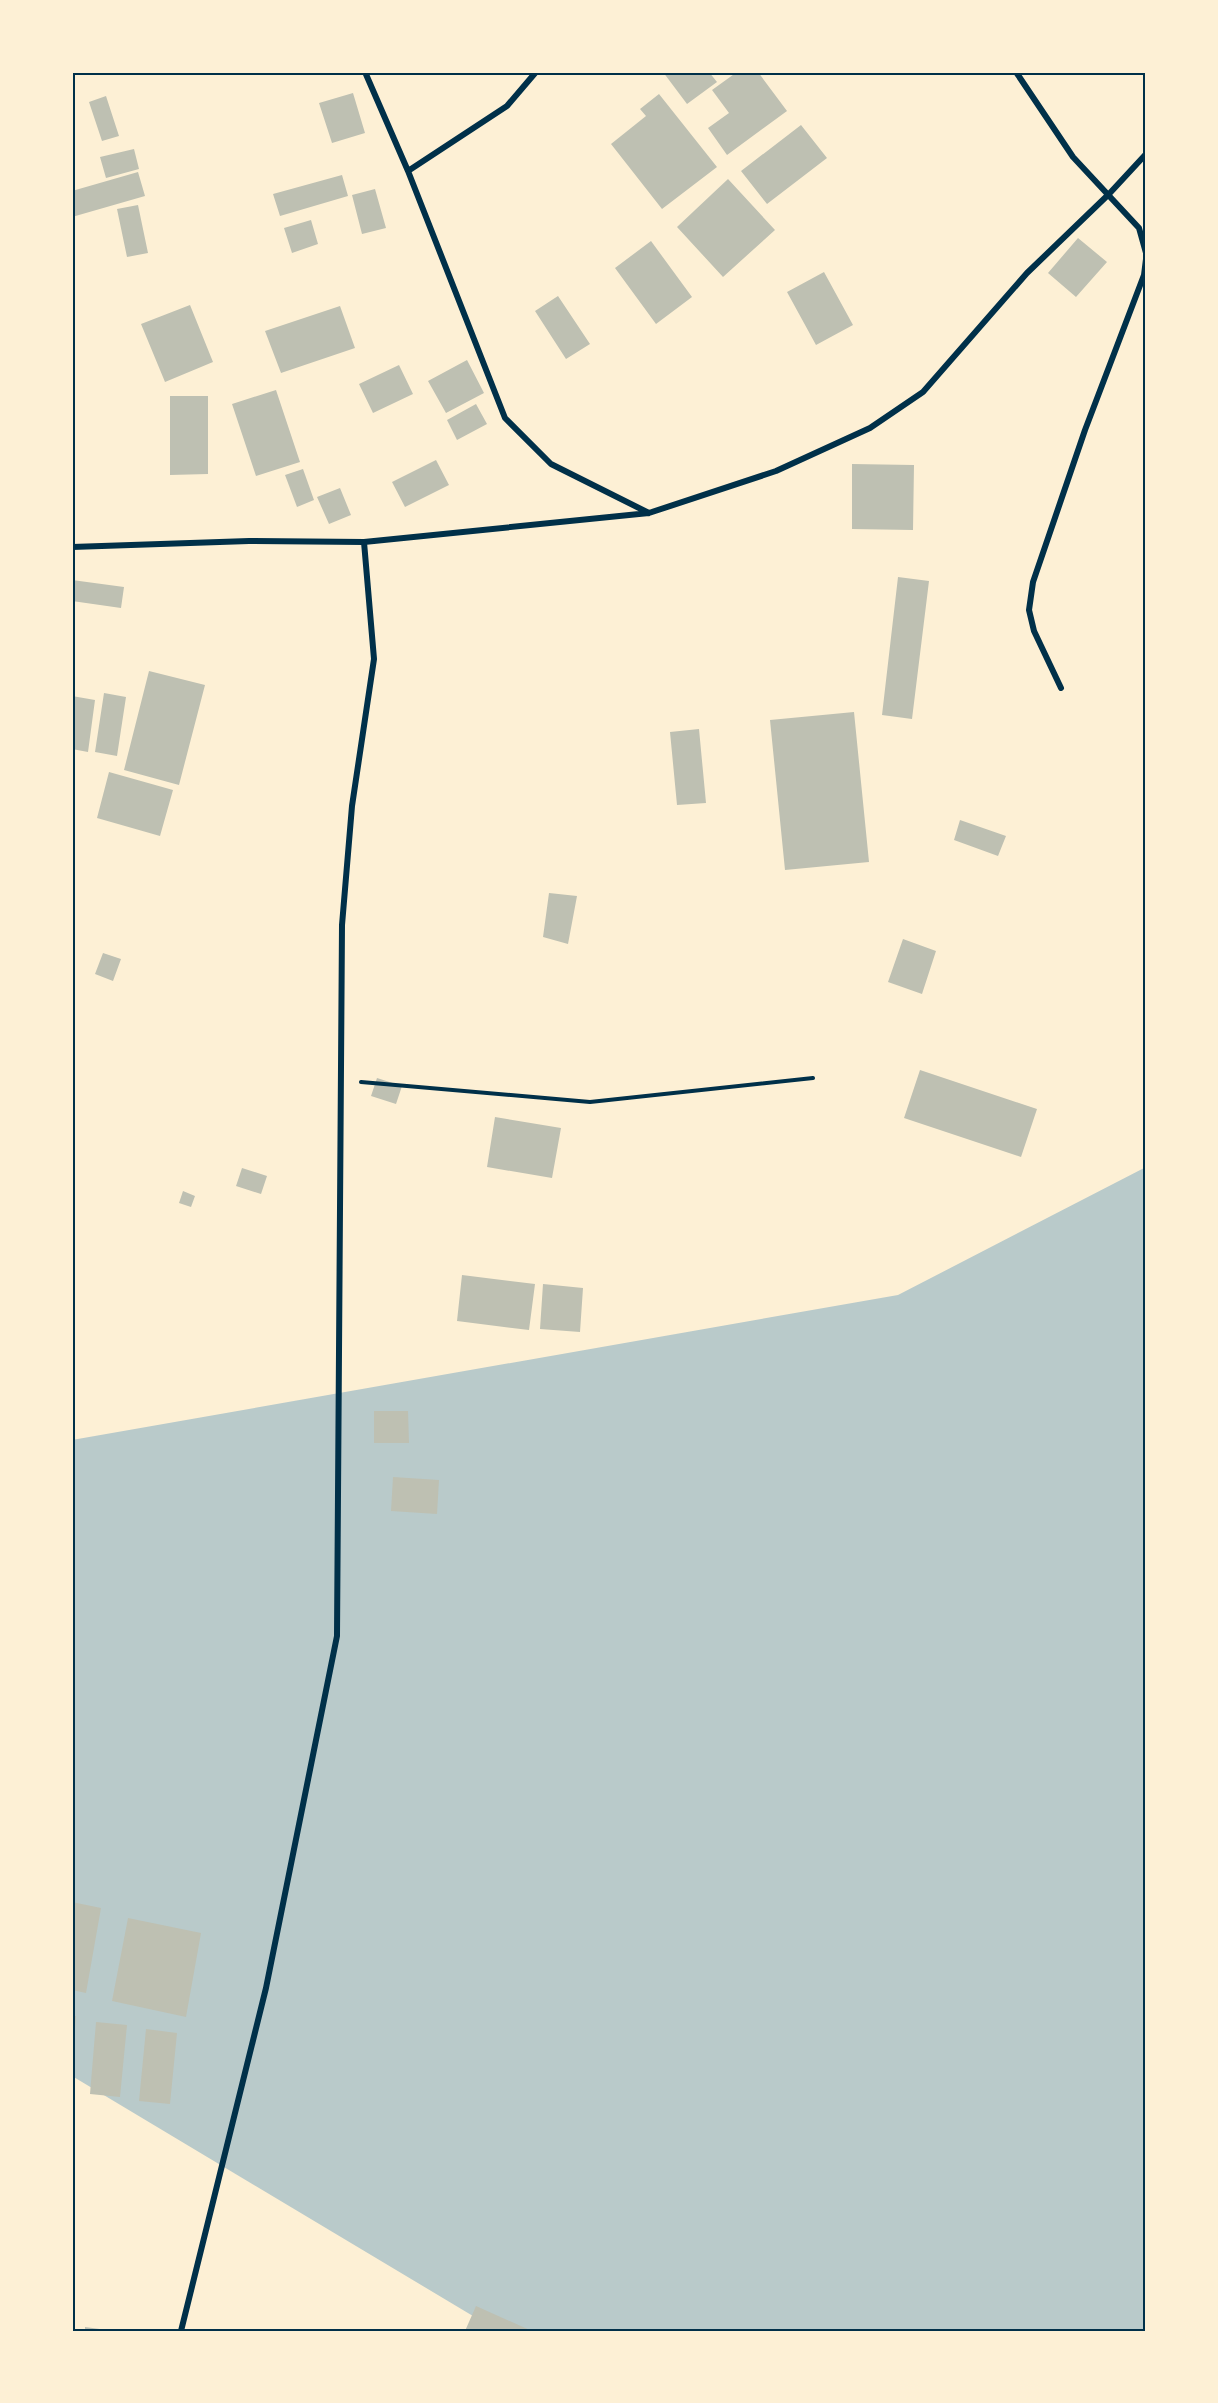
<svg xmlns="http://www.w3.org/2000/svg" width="1218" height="2403" font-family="Karla,sans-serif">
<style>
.green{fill:#b9caca}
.building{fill:#bec0b2}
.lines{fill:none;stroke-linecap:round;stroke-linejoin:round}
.path{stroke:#003049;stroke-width:4}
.minor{stroke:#003049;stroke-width:6}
.neatline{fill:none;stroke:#003049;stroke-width:2}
</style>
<rect width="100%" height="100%" fill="#fdf0d5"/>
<path class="green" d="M 1146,1167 L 1146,2331 L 498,2331 L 72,2076 L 72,1440 L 898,1295 Z"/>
<path class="building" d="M 663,72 L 709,72 L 717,82 L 687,104 Z
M 737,72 L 758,72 L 787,111 L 727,155 L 708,128 L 729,113 L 712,90 Z
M 353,93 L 365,133 L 332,143 L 319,103 Z
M 659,94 L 717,167 L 662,209 L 611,144 L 646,116 L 640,109 Z
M 106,96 L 119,136 L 102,141 L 89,102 Z
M 801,125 L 827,158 L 767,204 L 741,171 Z
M 134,149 L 139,169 L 106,178 L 100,157 Z
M 138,172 L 145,196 L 72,217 L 72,191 Z
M 342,175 L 348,196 L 280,216 L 273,194 Z
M 728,179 L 775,230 L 723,277 L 677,227 Z
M 375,189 L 386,228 L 362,234 L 352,195 Z
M 138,205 L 148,253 L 127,257 L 117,209 Z
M 311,220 L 318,244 L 292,253 L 284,228 Z
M 1078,238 L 1107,262 L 1076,297 L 1048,273 Z
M 651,241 L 692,297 L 656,324 L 615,268 Z
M 824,272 L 853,325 L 816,345 L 787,292 Z
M 558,296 L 590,344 L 566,359 L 535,311 Z
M 190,305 L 213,362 L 165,382 L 141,324 Z
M 340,306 L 355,348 L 281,373 L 265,331 Z
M 467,360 L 484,393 L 446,413 L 428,381 Z
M 399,365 L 413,394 L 373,413 L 359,384 Z
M 276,390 L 300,462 L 256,476 L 232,404 Z
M 170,396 L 208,396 L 208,474 L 170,475 Z
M 476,404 L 487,424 L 457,440 L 447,420 Z
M 436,460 L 449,485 L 405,507 L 392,482 Z
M 852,464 L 914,465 L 913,530 L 852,529 Z
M 303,469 L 314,500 L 297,507 L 285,475 Z
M 340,488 L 351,515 L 329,524 L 317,497 Z
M 898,577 L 929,581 L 912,719 L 882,715 Z
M 72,580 L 124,587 L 121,608 L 72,601 Z
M 149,671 L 205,685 L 179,785 L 124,770 Z
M 104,693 L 126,697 L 117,756 L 95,752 Z
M 72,696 L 95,700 L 88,752 L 72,749 Z
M 854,712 L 869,862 L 785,870 L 770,720 Z
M 699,729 L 706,803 L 677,805 L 670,732 Z
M 109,772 L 173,790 L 160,836 L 97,818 Z
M 960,820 L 1006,836 L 998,856 L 954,840 Z
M 549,893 L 577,896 L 568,944 L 543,937 Z
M 903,939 L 936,951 L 922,994 L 888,982 Z
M 103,953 L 121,959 L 113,981 L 95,974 Z
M 920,1070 L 1037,1109 L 1021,1157 L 904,1118 Z
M 377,1078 L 402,1086 L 396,1104 L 371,1096 Z
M 495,1117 L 561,1128 L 552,1178 L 487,1167 Z
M 242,1168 L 267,1176 L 261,1194 L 236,1186 Z
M 183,1191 L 195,1196 L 191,1207 L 179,1203 Z
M 462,1275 L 535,1284 L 529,1330 L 457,1321 Z
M 543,1284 L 583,1288 L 580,1332 L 540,1329 Z
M 374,1411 L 408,1411 L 409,1443 L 374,1443 Z
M 393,1477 L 439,1480 L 437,1514 L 391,1511 Z
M 72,1902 L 101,1908 L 86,1993 L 72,1990 Z
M 128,1918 L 201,1933 L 186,2017 L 112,2001 Z
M 72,2016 L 76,2016 L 74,2042 L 72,2042 Z
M 96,2022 L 127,2025 L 120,2097 L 90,2094 Z
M 146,2029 L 177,2033 L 170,2104 L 139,2101 Z
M 476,2306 L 532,2331 L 465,2331 Z
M 85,2327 L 107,2330 L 107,2331 L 85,2331 Z"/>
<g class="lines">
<path class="path" d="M 361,1082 L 590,1102 L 813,1078"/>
<path class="minor" d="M 365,72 L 408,171 L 505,418 L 551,464 L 649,513
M 1016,72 L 1073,157 L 1139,228 L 1146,253
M 408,171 L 507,106 L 536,72
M 72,547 L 249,541 L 364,542
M 1061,688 L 1034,631 L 1029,610 L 1033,582 L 1085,430 L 1144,275 L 1146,259
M 181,2331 L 266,1988 L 337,1636 L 342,925 L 352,806 L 374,659 L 364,542 L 649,513 L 776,471 L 870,428 L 923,392 L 1027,273 L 1109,194 L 1146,154"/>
</g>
<rect width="1218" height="2403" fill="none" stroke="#fdf0d5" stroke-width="147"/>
<rect x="74" y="74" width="1070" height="2256" class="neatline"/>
</svg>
